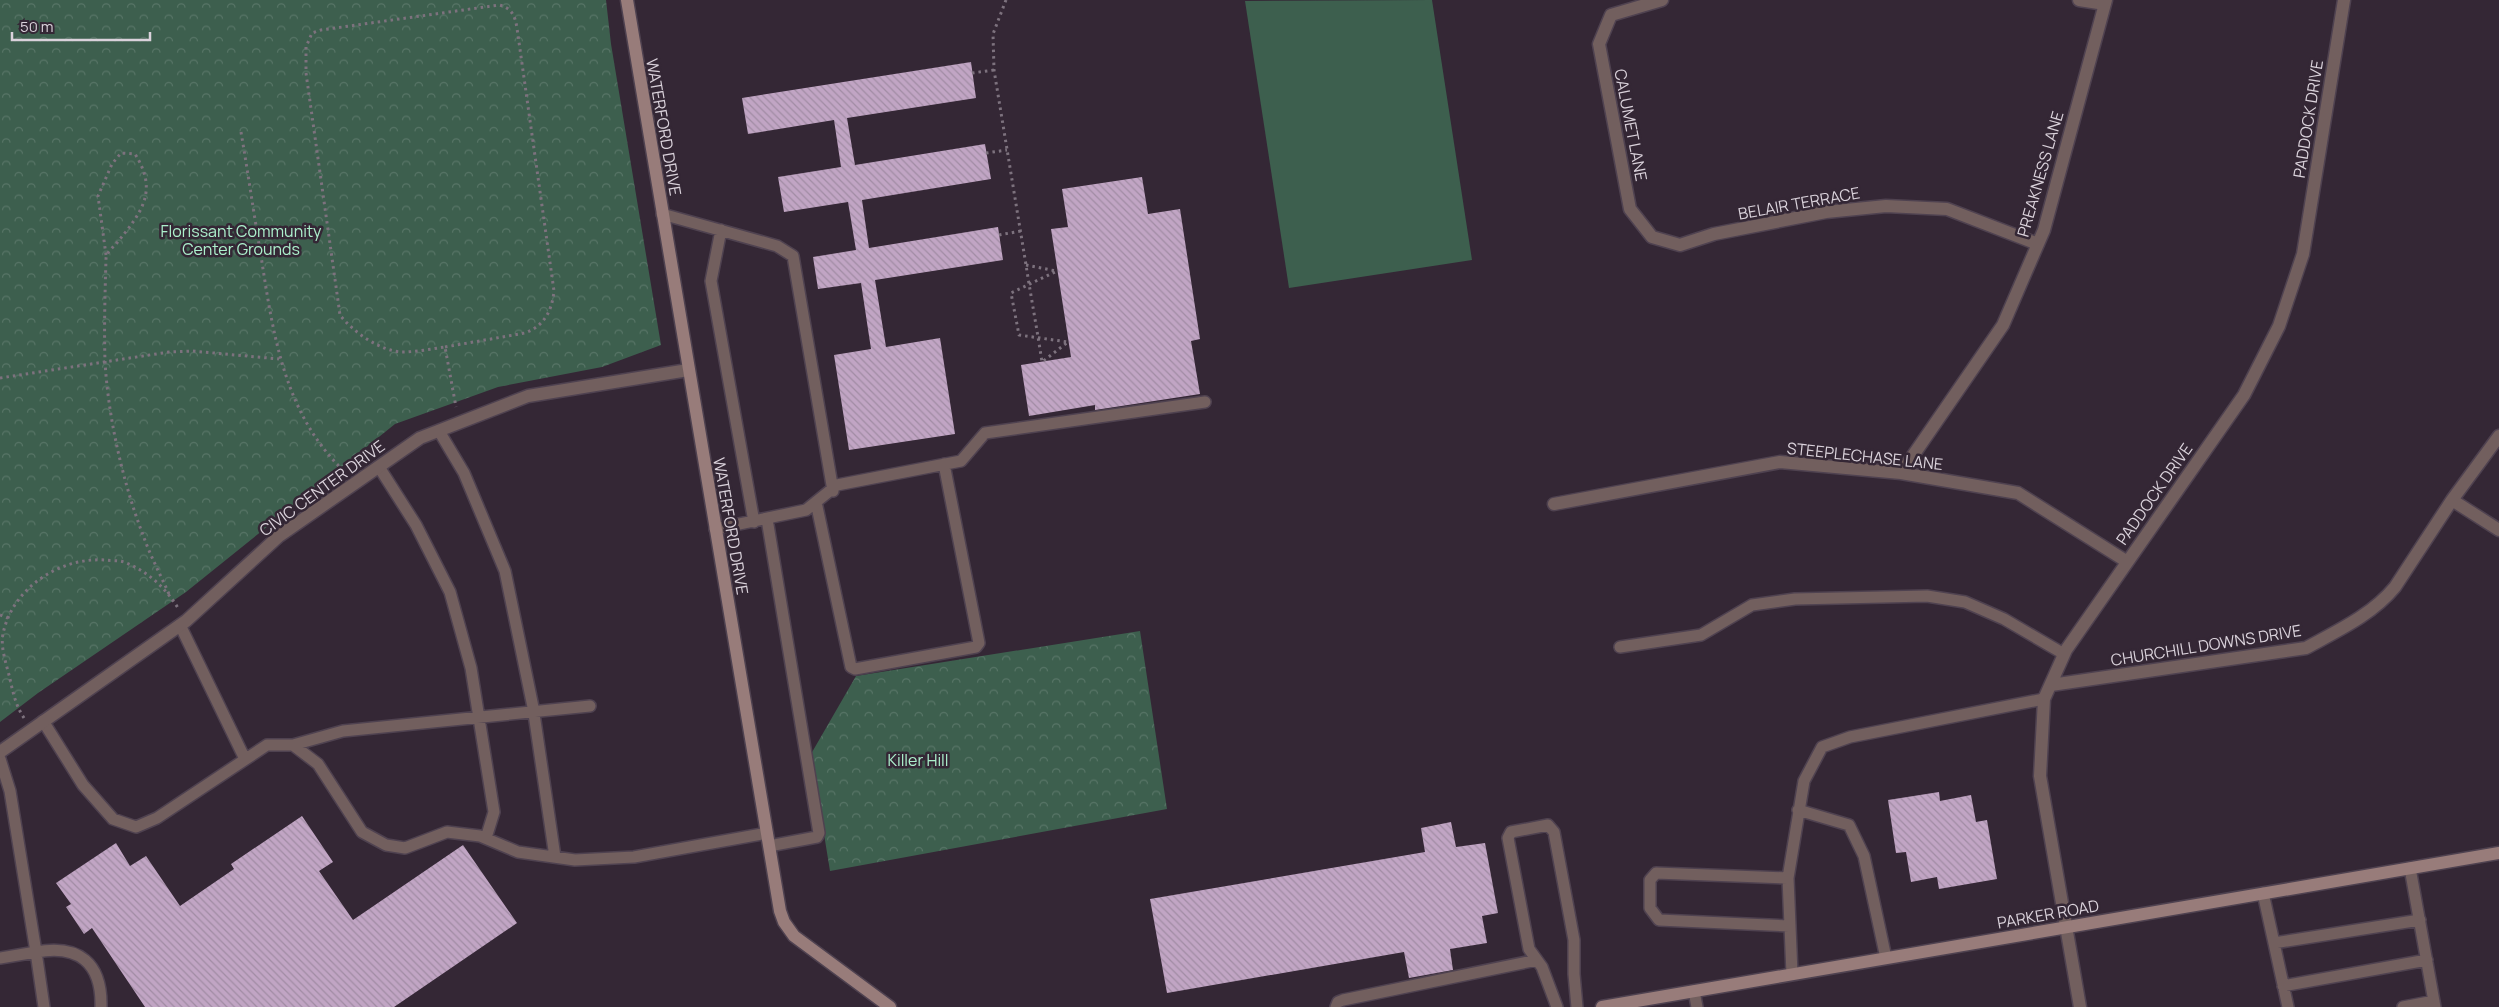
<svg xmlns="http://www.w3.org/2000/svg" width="2499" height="1007" font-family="Manrope,sans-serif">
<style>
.grass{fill:#3d5f4e}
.park{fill:url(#park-crowns)}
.building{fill:url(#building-back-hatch)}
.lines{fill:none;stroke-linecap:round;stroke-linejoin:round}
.lane-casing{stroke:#4f4250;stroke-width:14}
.street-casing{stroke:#4f4250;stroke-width:15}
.secondary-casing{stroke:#4f4250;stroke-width:15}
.path{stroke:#7d727e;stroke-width:3;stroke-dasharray:2.5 4;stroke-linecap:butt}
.lane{stroke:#725f5e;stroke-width:11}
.street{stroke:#725f5e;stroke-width:12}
.secondary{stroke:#987c7a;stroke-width:12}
.labels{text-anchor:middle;stroke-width:5;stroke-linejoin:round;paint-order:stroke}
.street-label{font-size:16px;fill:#dad2db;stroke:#342735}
.park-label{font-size:16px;fill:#acf0cc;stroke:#342735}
</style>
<defs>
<pattern id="park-crowns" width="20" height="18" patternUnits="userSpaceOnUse" patternTransform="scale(1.25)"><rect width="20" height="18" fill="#3d5f4e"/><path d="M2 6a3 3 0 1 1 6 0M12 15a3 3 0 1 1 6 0" fill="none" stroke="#587567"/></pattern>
<pattern id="building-back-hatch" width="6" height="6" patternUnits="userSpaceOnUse" patternTransform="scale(1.25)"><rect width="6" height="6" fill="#c1a5c4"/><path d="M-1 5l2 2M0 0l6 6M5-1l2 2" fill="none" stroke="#a18ca4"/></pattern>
</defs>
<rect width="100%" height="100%" fill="#342735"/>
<path class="grass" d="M 1432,0 L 1472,260 L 1289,288 L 1245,1 Z"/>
<path class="park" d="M 0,0 L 606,0 L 611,44 L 661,345 L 602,367 L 498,387 L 395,424 L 186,592 L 38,693 L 0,722 Z
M 1140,631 L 1167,809 L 830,871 L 811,754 L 856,676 Z"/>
<path class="building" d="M 971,62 L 976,98 L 847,118 L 855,165 L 985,144 L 991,179 L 862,200 L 869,248 L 998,227 L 1003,260 L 875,280 L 886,347 L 940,338 L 955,434 L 849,450 L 834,355 L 871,349 L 861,283 L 818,289 L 813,257 L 856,250 L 848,202 L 784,212 L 778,177 L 841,167 L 834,120 L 748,134 L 742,98 Z
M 1142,177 L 1148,214 L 1180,209 L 1200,339 L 1191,341 L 1200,394 L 1095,410 L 1095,405 L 1029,416 L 1021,365 L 1071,357 L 1051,229 L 1068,227 L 1062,189 Z
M 1939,792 L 1940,801 L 1971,795 L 1976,822 L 1987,820 L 1997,879 L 1939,889 L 1937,877 L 1911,882 L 1906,852 L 1896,853 L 1888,800 Z
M 302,816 L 333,862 L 319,871 L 353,920 L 463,845 L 517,923 L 394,1007 L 145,1007 L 92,928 L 84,934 L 66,907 L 71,904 L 56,883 L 116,843 L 130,866 L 146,856 L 180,906 L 234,869 L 231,864 Z
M 1451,822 L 1456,847 L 1485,843 L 1498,913 L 1482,916 L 1487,943 L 1450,949 L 1453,970 L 1409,978 L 1404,952 L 1167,993 L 1150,899 L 1425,852 L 1421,828 Z"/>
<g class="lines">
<defs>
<path id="lane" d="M 662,214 L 777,246 L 793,256 L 833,491
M 721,230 L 711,281 L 754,522
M 439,431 L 464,473 L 505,571 L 533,707 L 555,857
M 379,467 L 416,525 L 450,592 L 471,668 L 494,812 L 486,838
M 816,502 L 851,667 L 855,669 L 976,647 L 979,643 L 944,464
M 767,519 L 819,833 L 817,837 L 769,846
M 715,529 L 806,510 L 837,485 L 961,461 L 985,433 L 1205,402
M 180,625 L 245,759
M 1620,647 L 1701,635 L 1752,605 L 1795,599 L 1927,596 L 1965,602 L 2004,619 L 2064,654
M 43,721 L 83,785 L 113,819 L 136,827 L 157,818 L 267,745 L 293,745 L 318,764 L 362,832 L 386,845 L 405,848 L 447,832 L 480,836 L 518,852 L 575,860 L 634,857 L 767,833
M 293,745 L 343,731 L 590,706
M 0,759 L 10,791 L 36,952 C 79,944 102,963 101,1007
M 1798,810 L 1849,825 L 1864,856 L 1886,958
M 2410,868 L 2435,1007
M 1788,878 L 1656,873 L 1650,880 L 1650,908 L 1659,920 L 1789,926
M 2263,893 L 2274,943 L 2420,920
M 2274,943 L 2288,1007
M 0,958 L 36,952 L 44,1007
M 1792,974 L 1788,878 L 1804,781 L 1822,747 L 1850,737 L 2044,699
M 2283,986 L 2427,960
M 1694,991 L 1697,1007
M 1336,1007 L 1338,1002 L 1343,1000 L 1537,960
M 1557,1007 L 1542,967 L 1529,949 L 1508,838 L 1511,832 L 1548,825 L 1554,832 L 1574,940 L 1574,974 L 1577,1007
M 2403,1007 L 2434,1001"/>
<path id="street" d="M 1662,0 L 1611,15 L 1599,44 L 1630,209 L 1652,237 L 1680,245 L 1714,234 L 1826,212 L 1886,206 L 1947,209 L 2038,244
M 2079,0 L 2105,4
M 1901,473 L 2003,325 L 2044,230 L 2106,0
M 2452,500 L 2499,530
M 1554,504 L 1780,462 L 1901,473 L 2018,493 L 2126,561
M 2051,685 L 2306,648 C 2337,631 2372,615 2395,587 L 2452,500 L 2499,436
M 0,752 L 186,621 L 279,536 L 420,438 L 528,396 L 688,370
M 2080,1007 L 2040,776 L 2044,699 L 2066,650 L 2244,395 L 2279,326 L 2303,254 L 2344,0"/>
<path id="secondary" d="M 627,0 L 780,911 L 784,922 L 794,936 L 890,1007
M 1602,1007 L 2499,853"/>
</defs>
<use href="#lane" class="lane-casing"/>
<use href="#street" class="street-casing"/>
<use href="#secondary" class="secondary-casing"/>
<path class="path" d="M 1006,0 L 993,34 L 994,70 L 1026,265 C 1031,297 1037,329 1042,362 L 1068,342 L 1019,335 L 1011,293 L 1057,271
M 972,73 L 994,70
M 241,132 C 248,173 254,215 261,256 C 273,333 284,415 345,472
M 986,153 L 1007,150
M 999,235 L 1021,231
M 106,255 L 98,196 L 112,164 L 121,153 L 135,154 C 159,192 141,213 116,244 C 112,248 106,253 106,259 C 105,293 104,327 105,361 C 108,417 123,483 143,535 C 150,555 160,574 169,594
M 1026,265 L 1056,271
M 445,347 L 525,333 C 544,326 552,311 554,291 L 517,28 C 515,16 512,8 499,5 L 321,30 L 312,33 L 306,47 L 306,73 L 340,315 C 353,332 380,351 402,352 C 416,352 431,349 445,347 L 456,407
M 0,378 L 169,352 L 192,351 L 279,359
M 0,615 L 8,618
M 24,718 C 16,706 13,693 10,679 C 7,666 0,647 3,634 C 12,588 60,557 105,560 C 111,561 118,560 124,562 C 147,571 165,587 178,608"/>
<use href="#lane" class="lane"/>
<use href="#street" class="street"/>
<use href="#secondary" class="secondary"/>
</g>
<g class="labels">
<g class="street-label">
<text transform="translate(2308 119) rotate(-81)" y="6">PADDOCK DRIVE</text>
<text transform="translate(1631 125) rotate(79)" y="6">CALUMET LANE</text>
<text transform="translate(664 127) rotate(80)" y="6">WATERFORD DRIVE</text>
<text transform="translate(2040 174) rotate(-74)" y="6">PREAKNESS LANE</text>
<text transform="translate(1799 203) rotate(-10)" y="6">BELAIR TERRACE</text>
<text transform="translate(1865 456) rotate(6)" y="6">STEEPLECHASE LANE</text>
<text transform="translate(322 488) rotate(-36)" y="6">CIVIC CENTER DRIVE</text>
<text transform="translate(2154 494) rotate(-55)" y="6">PADDOCK DRIVE</text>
<text transform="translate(731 526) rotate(80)" y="6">WATERFORD DRIVE</text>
<text transform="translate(2206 645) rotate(-9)" y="6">CHURCHILL DOWNS DRIVE</text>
<text transform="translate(2048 914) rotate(-10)" y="6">PARKER ROAD</text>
</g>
<g class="park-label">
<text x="241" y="237">Florissant Community<tspan x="241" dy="18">Center Grounds</tspan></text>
<text x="918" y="766">Killer Hill</text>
</g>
</g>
<path d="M12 32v8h138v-8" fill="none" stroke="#dad2db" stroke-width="2.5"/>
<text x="20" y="32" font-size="15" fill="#dad2db" stroke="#342735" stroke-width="4" paint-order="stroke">50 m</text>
</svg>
